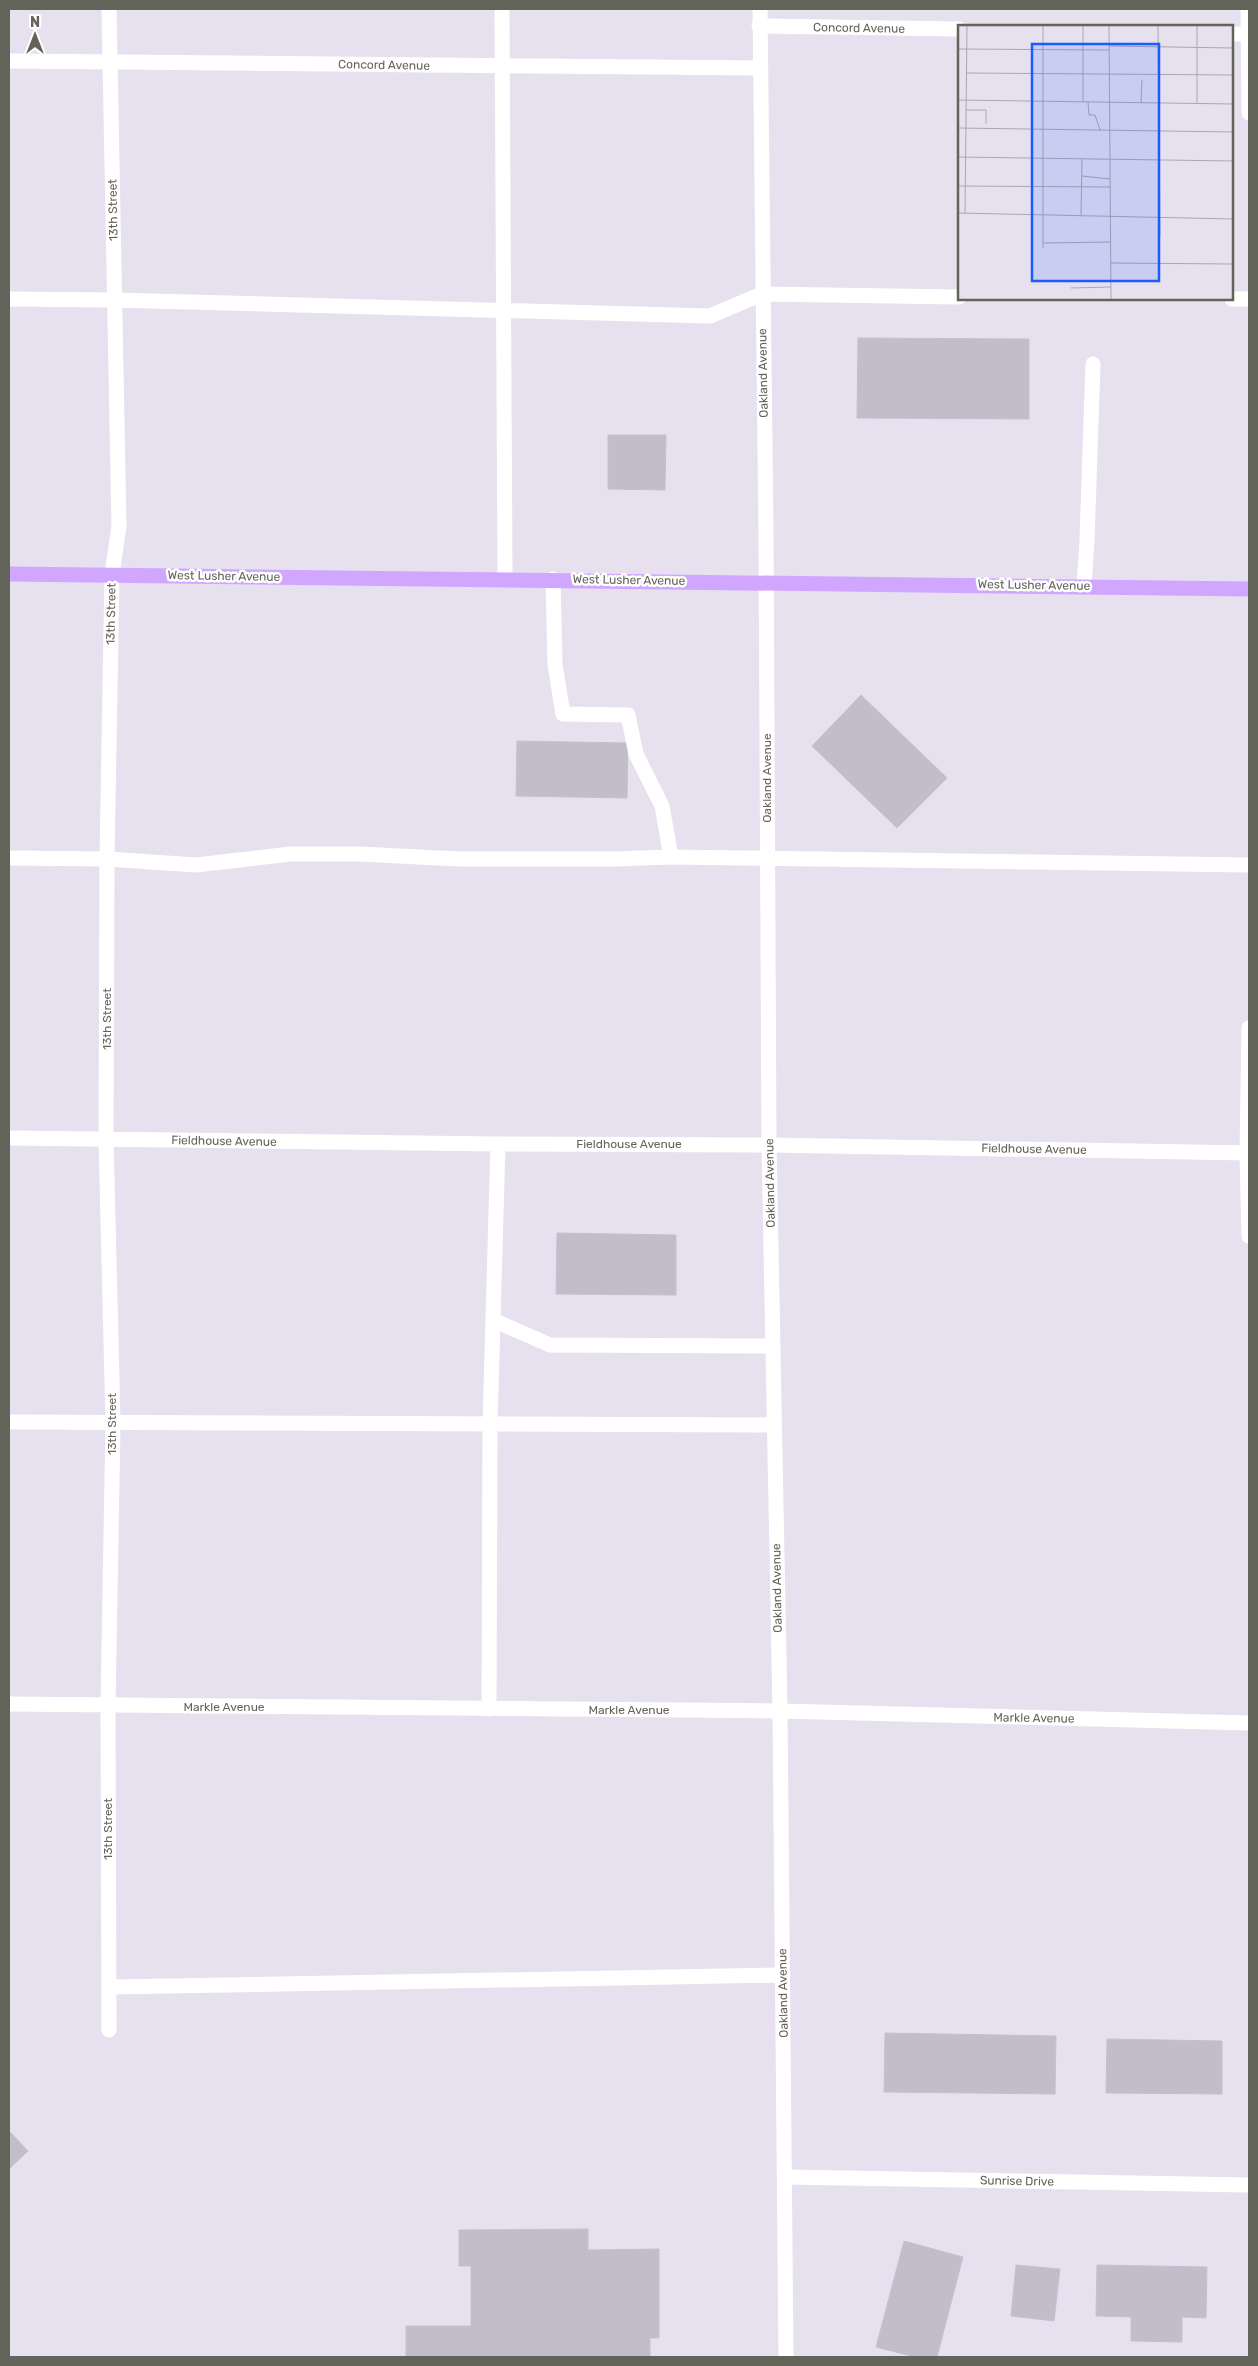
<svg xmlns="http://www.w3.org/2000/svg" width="1258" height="2366" font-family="Rubik,sans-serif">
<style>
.building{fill:#c1beca;stroke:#c6bfd4}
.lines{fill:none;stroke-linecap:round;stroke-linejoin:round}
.service{stroke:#fff;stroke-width:15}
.minor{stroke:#fff;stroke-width:15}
.tertiary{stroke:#fff;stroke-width:15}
.primary{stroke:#d0a6ff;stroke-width:15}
.labels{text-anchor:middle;stroke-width:5;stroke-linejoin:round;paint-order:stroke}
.street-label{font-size:12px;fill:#62645a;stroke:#fff}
.inset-road{fill:none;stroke:#aaa8aa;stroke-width:1}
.view{fill:#1a5cfc;fill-opacity:0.15;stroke:#1a5cfc;stroke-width:2.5}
.inset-edge{fill:none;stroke:#62645a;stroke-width:2.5}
</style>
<rect width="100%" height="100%" fill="#e7e1ef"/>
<path class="building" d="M 858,338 L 1029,339 L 1029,419 L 857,418 Z
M 608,435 L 666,435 L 665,490 L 608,489 Z
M 861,695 L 947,778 L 897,828 L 812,746 Z
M 517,741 L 628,743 L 627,798 L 516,796 Z
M 557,1233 L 676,1235 L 676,1295 L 556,1294 Z
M 885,2033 L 1056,2036 L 1055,2094 L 884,2092 Z
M 1107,2039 L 1222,2041 L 1222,2094 L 1106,2093 Z
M 9,2131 L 28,2151 L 9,2169 Z
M 588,2229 L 588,2250 L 659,2249 L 659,2338 L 650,2338 L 650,2357 L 406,2357 L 406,2326 L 471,2326 L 471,2266 L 459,2266 L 459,2230 Z
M 904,2241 L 963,2257 L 937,2357 L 915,2357 L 876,2347 Z
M 1016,2265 L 1060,2269 L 1054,2321 L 1011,2316 Z
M 1097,2265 L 1207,2267 L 1206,2318 L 1182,2317 L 1182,2342 L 1131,2341 L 1131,2317 L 1096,2316 Z"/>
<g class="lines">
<path class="service" d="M 502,9 L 505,579
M 9,299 L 114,300 L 710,316 L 762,294 L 959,297
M 1232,299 L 1249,299
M 553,579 L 555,665 L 563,714 L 628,715 L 636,754 L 662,806 L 671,857
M 1084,586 L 1087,540 L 1093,364
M 9,858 L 107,859 L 196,865 L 290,854 L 359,854 L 459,859 L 613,859 L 671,857 L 1249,865
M 493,1320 L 550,1345 L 773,1346
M 9,1422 L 774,1425
M 489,1709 L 490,1424 L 498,1144
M 109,1987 L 783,1975"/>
<path class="minor" d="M 1248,9 L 1249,113
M 759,26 L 959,29
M 1232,34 L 1249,34
M 9,61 L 760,68
M 1249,1028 L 1247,1153 L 1249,1236
M 9,1138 L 498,1144 L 769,1145 L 1249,1153
M 9,1704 L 780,1711 L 1249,1723
M 109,2030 L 108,1706 L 113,1423 L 106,1139 L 107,859 L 112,575 L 119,526 L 109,9
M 785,2177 L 1249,2185"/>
<path class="tertiary" d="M 760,9 L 766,536 L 769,1145 L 780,1711 L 786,2357"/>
<path class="primary" d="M 9,574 L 1249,589"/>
</g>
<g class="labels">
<g class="street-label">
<text transform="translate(859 28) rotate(1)" y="4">Concord Avenue</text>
<text transform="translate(384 65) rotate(1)" y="4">Concord Avenue</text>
<text transform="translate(113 210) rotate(-91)" y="4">13th Street</text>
<text transform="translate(763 373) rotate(-91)" y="4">Oakland Avenue</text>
<text transform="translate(224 576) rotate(1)" y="4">West Lusher Avenue</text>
<text transform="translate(629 580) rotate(1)" y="4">West Lusher Avenue</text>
<text transform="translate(1034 585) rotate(1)" y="4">West Lusher Avenue</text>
<text transform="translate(111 614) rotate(-89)" y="4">13th Street</text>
<text transform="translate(767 778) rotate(-90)" y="4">Oakland Avenue</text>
<text transform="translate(107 1019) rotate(-90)" y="4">13th Street</text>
<text transform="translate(224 1141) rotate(1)" y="4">Fieldhouse Avenue</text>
<text x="629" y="1148">Fieldhouse Avenue</text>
<text transform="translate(1034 1149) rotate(1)" y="4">Fieldhouse Avenue</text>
<text transform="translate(770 1183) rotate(-91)" y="4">Oakland Avenue</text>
<text transform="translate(112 1424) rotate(-90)" y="4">13th Street</text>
<text transform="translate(777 1588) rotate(-91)" y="4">Oakland Avenue</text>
<text x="224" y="1711">Markle Avenue</text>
<text x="629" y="1714">Markle Avenue</text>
<text transform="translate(1034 1718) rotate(1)" y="4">Markle Avenue</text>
<text transform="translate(108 1829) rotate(-90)" y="4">13th Street</text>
<text transform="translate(783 1993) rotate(-91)" y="4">Oakland Avenue</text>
<text transform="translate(1017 2181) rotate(1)" y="4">Sunrise Drive</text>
</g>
</g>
<g transform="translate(958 25)">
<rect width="275" height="275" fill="#e7e1ef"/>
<path class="inset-road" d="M 85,0 L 85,223M 125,0 L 125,77M 151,0 L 153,275M 200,0 L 202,212M 239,0 L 239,78M 151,21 L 275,23M 0,24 L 151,25M 9,48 L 275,50M 0,75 L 275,79M 130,77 L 131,90 L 137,90 L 142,105M 183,77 L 184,55M 8,85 L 28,85 L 28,99M 0,103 L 275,107M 0,132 L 275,136M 124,151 L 152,154M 0,161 L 152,162M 0,188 L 275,194M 7,188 L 9,0M 123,190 L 124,134M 85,218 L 153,217M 153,238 L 275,239M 113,263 L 153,262"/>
<path class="view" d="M 74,19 L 201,19 L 201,256 L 74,256 Z"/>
<rect width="275" height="275" class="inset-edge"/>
</g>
<rect width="1258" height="2366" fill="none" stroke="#62645a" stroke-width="20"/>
<g transform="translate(35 35)" stroke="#ffffff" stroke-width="4" paint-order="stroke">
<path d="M0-4L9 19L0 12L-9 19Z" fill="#62645a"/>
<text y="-8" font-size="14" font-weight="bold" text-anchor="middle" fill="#62645a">N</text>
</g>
</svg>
